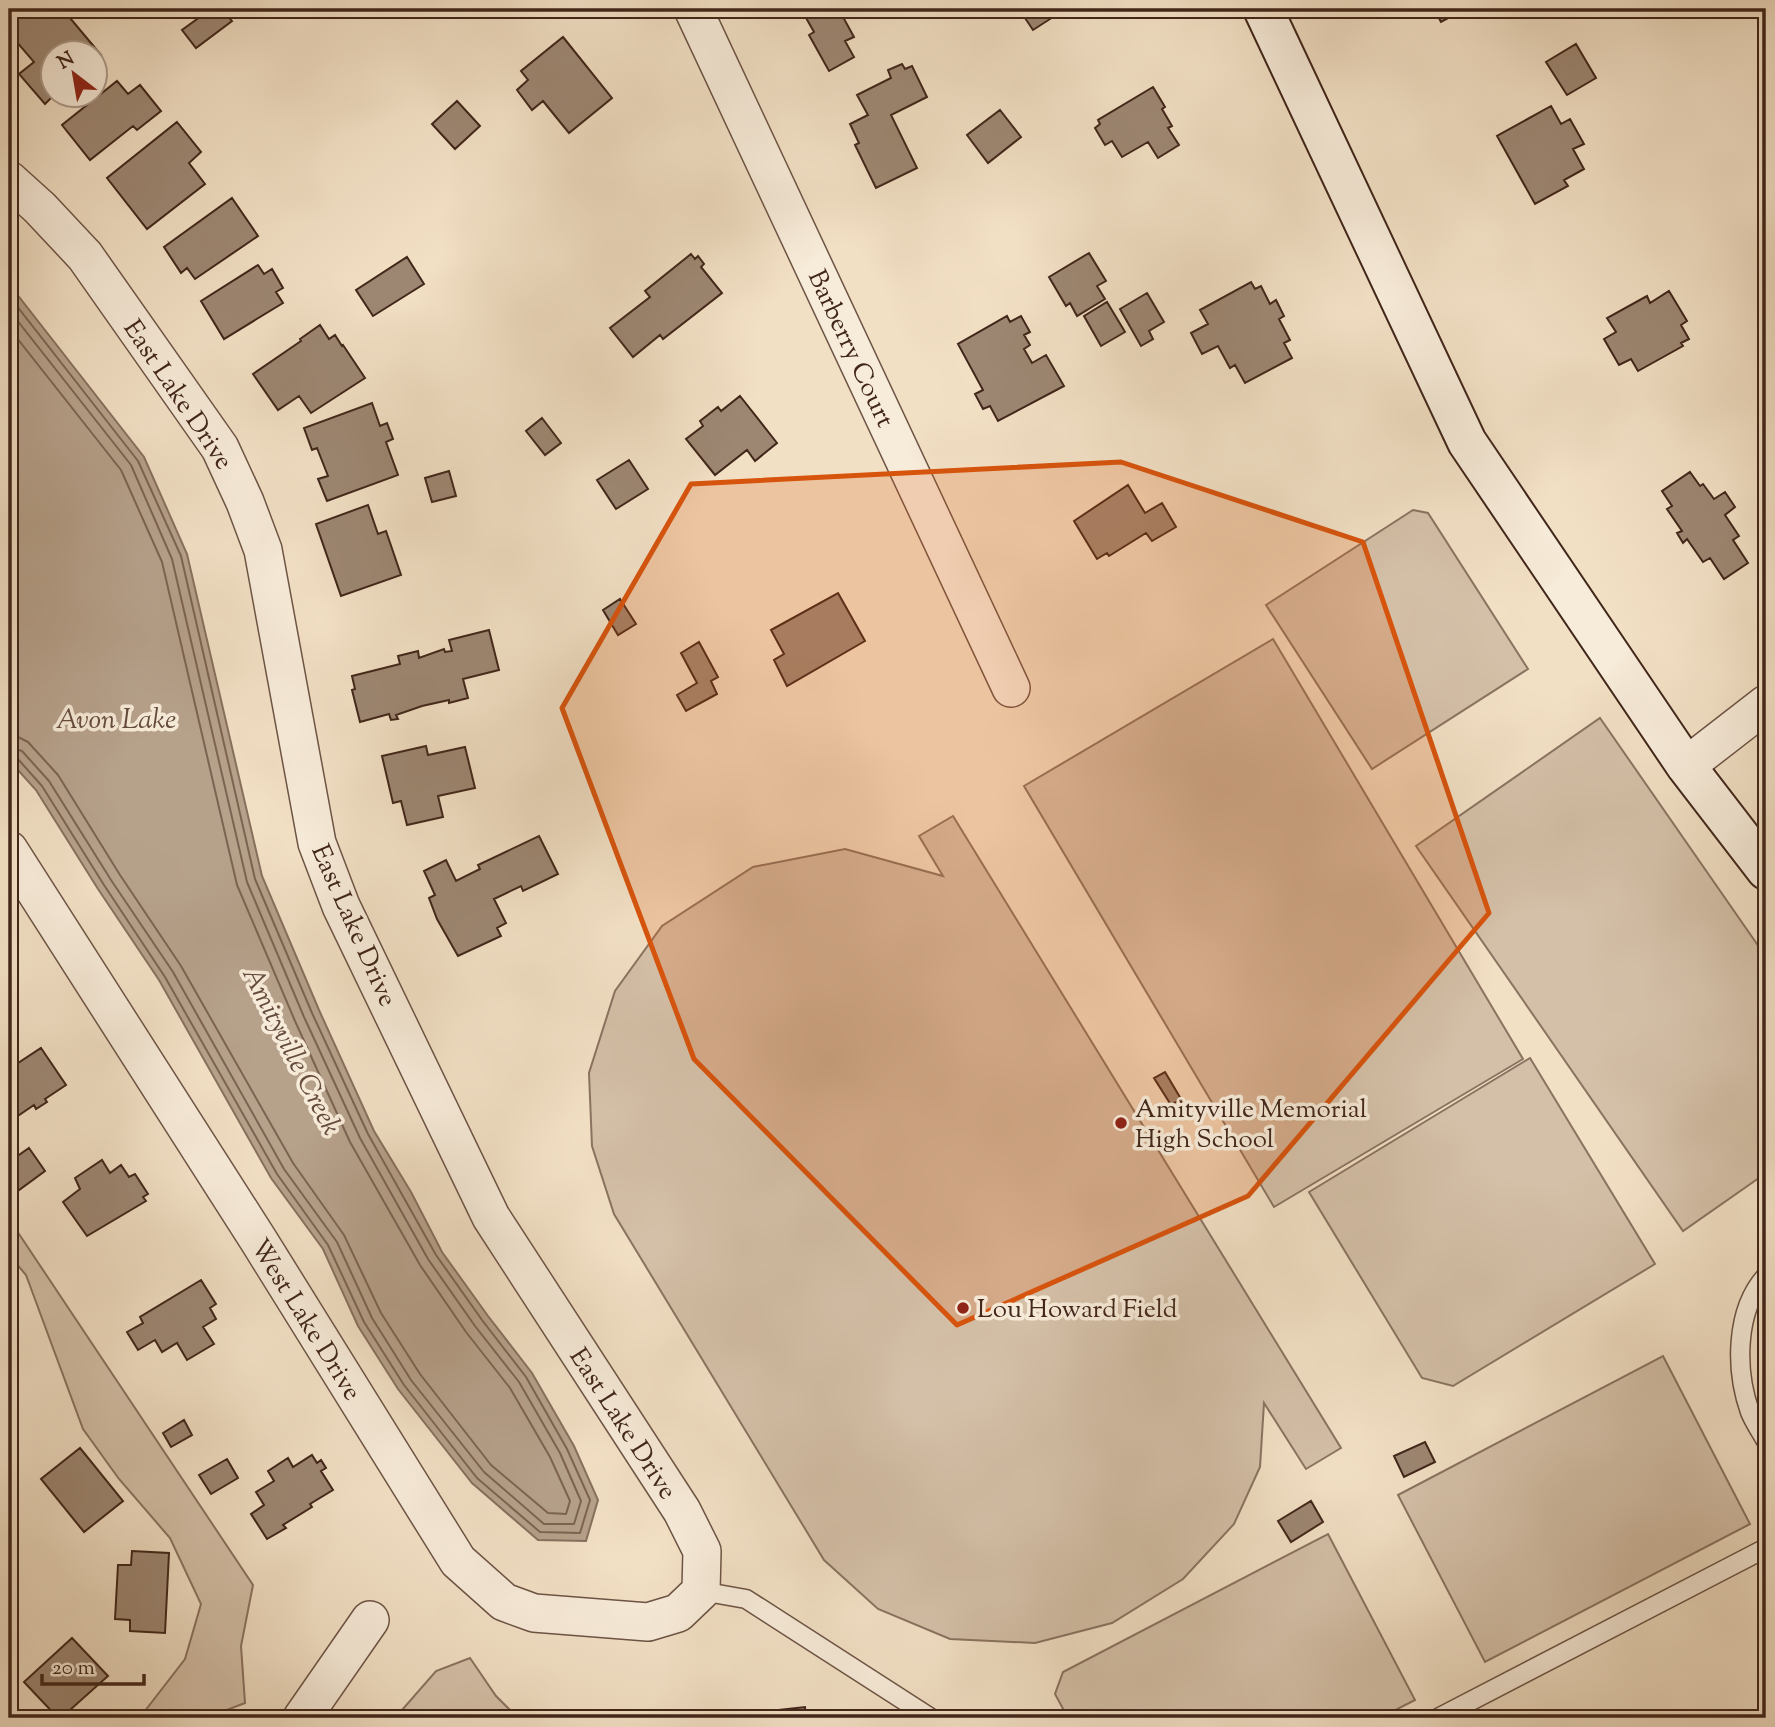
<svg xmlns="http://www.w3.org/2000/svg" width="1775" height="1727" font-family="'Sorts Mill Goudy',serif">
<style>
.green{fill:#d4c0a8;stroke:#8a7361;stroke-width:2}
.water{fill:#b6a18b;stroke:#87705e;stroke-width:2}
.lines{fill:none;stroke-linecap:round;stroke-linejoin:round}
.shore{stroke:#7c6452;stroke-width:2}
.building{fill:#9d8773;stroke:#41261a;stroke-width:2}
.lane-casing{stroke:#6d5445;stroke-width:21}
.street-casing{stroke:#6d5445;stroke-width:40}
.secondary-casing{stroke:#41261a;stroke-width:42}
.lane{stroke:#f7ebd9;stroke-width:18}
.street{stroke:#f7ebd9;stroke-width:37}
.secondary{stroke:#f7ebd9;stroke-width:38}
.marked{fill:#d7540d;fill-opacity:0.2;stroke:#d7540d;stroke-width:5;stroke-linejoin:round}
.poi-dot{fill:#8f2418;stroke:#f7ebd9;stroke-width:2.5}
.labels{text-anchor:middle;stroke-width:7;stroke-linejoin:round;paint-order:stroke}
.street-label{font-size:26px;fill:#41261a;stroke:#f7ebd9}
.poi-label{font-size:26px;fill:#41261a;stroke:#f7ebd9;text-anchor:start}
.water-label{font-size:28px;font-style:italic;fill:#644b3c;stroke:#f7ebd9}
</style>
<rect width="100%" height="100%" fill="#f2e0c5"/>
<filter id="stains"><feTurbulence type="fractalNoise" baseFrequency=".00286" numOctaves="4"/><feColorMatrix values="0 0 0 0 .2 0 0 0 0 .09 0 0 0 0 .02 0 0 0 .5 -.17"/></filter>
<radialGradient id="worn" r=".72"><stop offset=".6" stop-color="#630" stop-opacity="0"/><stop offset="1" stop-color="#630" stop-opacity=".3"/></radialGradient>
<path class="green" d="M 1413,510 L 1428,513 L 1528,669 L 1372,769 L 1266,605 Z
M 1273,639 L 1523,1059 L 1274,1207 L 1024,786 Z
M 1600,718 L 1766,957 L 1766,1173 L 1683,1231 L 1416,846 Z
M 953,816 L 1341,1448 L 1306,1469 L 1264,1403 L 1260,1467 L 1234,1524 L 1183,1579 L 1112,1623 L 1035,1643 L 950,1639 L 878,1609 L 824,1560 L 614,1214 L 592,1146 L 589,1073 L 615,991 L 662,926 L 753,867 L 845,849 L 943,876 L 919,836 Z
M 1530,1058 L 1655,1264 L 1453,1386 L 1422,1378 L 1309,1192 Z
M 9,1219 L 253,1585 L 241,1646 L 245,1703 L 206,1718 L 137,1718 L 141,1716 L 185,1659 L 201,1604 L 170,1538 L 119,1479 L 83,1429 L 26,1275 L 9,1255 Z
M 1663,1356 L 1750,1524 L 1485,1662 L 1398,1495 Z
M 1328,1534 L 1415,1700 L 1380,1718 L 1068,1718 L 1055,1694 L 1063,1672 Z
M 470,1658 L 496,1696 L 516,1716 L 538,1718 L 395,1718 L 436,1671 Z"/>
<path class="water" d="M 9,284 L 144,457 L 187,554 L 262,876 L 319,1010 L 374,1131 L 411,1192 L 442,1252 L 488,1316 L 532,1373 L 574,1446 L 598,1500 L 586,1541 L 538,1540 L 472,1483 L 398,1389 L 358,1326 L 323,1249 L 271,1178 L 159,980 L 98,889 L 36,790 L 9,760 Z"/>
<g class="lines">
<path class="shore" d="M 9,296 L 138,461 L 181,556 L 255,879 L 312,1013 L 368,1134 L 436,1255 L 482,1320 L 526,1377 L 567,1449 L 590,1500 L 580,1533 L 540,1532 L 477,1478 L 404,1385 L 364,1322 L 328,1245 L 277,1174 L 165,977 L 104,885 L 42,786 L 17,758 L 9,756
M 9,310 L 131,465 L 172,559 L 247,882 L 304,1017 L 360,1138 L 428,1259 L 475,1326 L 519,1382 L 560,1453 L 581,1501 L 574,1524 L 544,1524 L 484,1472 L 411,1380 L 372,1318 L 337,1242 L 284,1169 L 173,972 L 111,880 L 49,781 L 22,751 L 9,747
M 9,328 L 121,470 L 162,562 L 237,885 L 295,1021 L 350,1142 L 420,1265 L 466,1332 L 510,1388 L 550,1457 L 570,1501 L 566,1514 L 548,1513 L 491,1465 L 420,1374 L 381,1313 L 344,1235 L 293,1163 L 181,966 L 120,875 L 58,775 L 28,742 L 18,737 L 9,736"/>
</g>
<path class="building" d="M 20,9 L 68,9 L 65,12 L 101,55 L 94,61 L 94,52 L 52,52 L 52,94 L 55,94 L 45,104 L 19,74 L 34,62 L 9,33 L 9,19 Z
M 211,9 L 222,9 L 232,21 L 196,48 L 182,30 Z
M 801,9 L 848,9 L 850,13 L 843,17 L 854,37 L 845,41 L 854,57 L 829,71 L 809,35 L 814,32 Z
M 1019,9 L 1072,9 L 1066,13 L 1064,10 L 1033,30 Z
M 1434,9 L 1465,9 L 1441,22 Z
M 563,37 L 612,98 L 569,133 L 543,101 L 532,110 L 517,90 L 528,80 L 521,71 Z
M 1576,44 L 1596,78 L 1567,95 L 1546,62 Z
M 902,64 L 905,69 L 912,66 L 927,97 L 891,115 L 917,168 L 876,188 L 855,145 L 859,143 L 850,124 L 868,115 L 857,95 L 891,78 L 888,70 Z
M 117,81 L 128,94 L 140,85 L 161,111 L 137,130 L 133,126 L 90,160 L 62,125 Z
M 1153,87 L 1165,107 L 1162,109 L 1172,126 L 1168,128 L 1179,145 L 1158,158 L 1148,142 L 1122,157 L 1112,141 L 1105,145 L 1095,128 L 1100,124 L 1098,120 Z
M 457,101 L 480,126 L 455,149 L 432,124 Z
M 1551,106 L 1561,124 L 1570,119 L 1584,144 L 1573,149 L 1584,169 L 1564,180 L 1568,186 L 1535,204 L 1497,136 Z
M 1000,110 L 1021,137 L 988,163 L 967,135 Z
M 177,122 L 201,152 L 189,163 L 205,184 L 147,229 L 107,178 Z
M 232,198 L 258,236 L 195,279 L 187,268 L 181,273 L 164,247 Z
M 1089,253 L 1106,281 L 1097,286 L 1105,299 L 1077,316 L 1070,303 L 1066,306 L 1049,277 Z
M 691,254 L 695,259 L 698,256 L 704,264 L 701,267 L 722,293 L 663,339 L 660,335 L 633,357 L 610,328 L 650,297 L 645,291 Z
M 407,257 L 424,284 L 373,316 L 356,290 Z
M 258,265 L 264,274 L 272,269 L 283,288 L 276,292 L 283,303 L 224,339 L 201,301 Z
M 1251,282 L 1255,289 L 1261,286 L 1270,304 L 1276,300 L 1284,316 L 1279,319 L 1290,340 L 1284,343 L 1292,358 L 1245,383 L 1235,365 L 1230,368 L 1218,346 L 1202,354 L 1191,333 L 1208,324 L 1200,310 Z
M 1669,291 L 1687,321 L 1681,325 L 1689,339 L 1681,343 L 1683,346 L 1638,371 L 1631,359 L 1619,365 L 1604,339 L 1616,332 L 1607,318 L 1647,296 L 1650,303 Z
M 1147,293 L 1164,322 L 1149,331 L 1153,339 L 1141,346 L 1120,309 Z
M 1107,302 L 1125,332 L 1101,346 L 1084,316 Z
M 1007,316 L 1010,322 L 1021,316 L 1030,332 L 1024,335 L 1030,345 L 1024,349 L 1032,363 L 1046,355 L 1064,386 L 998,421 L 990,406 L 983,409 L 975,394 L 983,390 L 958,344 Z
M 320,325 L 329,339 L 335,335 L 342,346 L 343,345 L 365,378 L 311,413 L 299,396 L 278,410 L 253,374 L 301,341 L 300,339 Z
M 740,396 L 777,443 L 755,461 L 747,450 L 715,475 L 686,439 L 703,426 L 700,421 L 718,407 L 721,411 Z
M 372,403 L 380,426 L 387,423 L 393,439 L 386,442 L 398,475 L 327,501 L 318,479 L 328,476 L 317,448 L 312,450 L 304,428 Z
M 542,418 L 561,443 L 545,455 L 526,431 Z
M 629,460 L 648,489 L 616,509 L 597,480 Z
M 449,471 L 456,496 L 432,502 L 425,478 Z
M 1690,472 L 1700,486 L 1703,484 L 1714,499 L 1725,492 L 1735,507 L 1725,515 L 1739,536 L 1733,540 L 1748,563 L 1724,579 L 1710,558 L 1703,562 L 1687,539 L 1683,543 L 1677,533 L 1682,531 L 1667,509 L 1672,506 L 1662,491 Z
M 1128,485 L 1145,513 L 1162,503 L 1176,527 L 1152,541 L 1146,533 L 1109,556 L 1107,553 L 1097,559 L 1074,521 Z
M 368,505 L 378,534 L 386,531 L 401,575 L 341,596 L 316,524 Z
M 838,593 L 865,641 L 787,686 L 774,660 L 784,654 L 771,630 Z
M 620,599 L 636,624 L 618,635 L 603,610 Z
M 489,630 L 499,670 L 463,679 L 468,698 L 449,703 L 449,700 L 422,706 L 396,715 L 398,719 L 391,720 L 389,714 L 360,722 L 352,690 L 355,689 L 352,676 L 400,664 L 398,656 L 418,651 L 419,658 L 444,649 L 445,652 L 452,651 L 449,640 Z
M 699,642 L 718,677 L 711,681 L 717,694 L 686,711 L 677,695 L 697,683 L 681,653 Z
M 426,746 L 428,755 L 465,747 L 475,788 L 438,796 L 443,817 L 407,825 L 401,801 L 393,803 L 382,756 Z
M 539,836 L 558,874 L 523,891 L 521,886 L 494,899 L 506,923 L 497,928 L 501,936 L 458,956 L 437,919 L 429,898 L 435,895 L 424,871 L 446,860 L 456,881 L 480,869 L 478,865 Z
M 41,1048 L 66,1085 L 45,1099 L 47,1102 L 36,1109 L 34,1105 L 12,1120 L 9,1116 L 9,1069 Z
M 1165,1072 L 1181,1099 L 1171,1105 L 1154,1078 Z
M 29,1148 L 45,1171 L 15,1193 L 9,1185 L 9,1162 Z
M 102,1160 L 110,1173 L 121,1165 L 129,1177 L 135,1174 L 148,1194 L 143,1197 L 146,1201 L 87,1236 L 63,1202 L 80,1189 L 75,1178 Z
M 201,1280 L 216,1304 L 210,1308 L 216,1319 L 203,1327 L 214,1344 L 187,1360 L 177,1343 L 162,1352 L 155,1340 L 138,1350 L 127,1332 L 143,1323 L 140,1317 Z
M 184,1420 L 192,1435 L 171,1447 L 163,1433 Z
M 1425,1442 L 1435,1462 L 1404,1477 L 1394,1456 Z
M 80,1448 L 123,1501 L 84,1532 L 41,1479 Z
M 312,1455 L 317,1463 L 321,1460 L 326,1468 L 321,1471 L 333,1490 L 310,1504 L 312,1507 L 283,1525 L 286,1528 L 267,1539 L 251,1514 L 264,1505 L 256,1492 L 274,1481 L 268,1471 L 288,1458 L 293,1467 Z
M 227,1459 L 238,1478 L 211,1494 L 199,1475 Z
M 1311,1501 L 1323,1522 L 1291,1542 L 1278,1521 Z
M 132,1551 L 169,1553 L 165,1633 L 130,1631 L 130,1620 L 115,1619 L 118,1565 L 131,1565 Z
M 72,1638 L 108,1676 L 61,1718 L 58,1718 L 24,1682 Z
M 805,1707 L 806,1718 L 751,1718 L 750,1713 Z"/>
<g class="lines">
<defs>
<path id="lane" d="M 1766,1276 C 1735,1310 1735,1370 1750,1412 C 1754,1422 1761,1432 1766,1441
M 701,1591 L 746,1599 L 931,1718
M 1438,1718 L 1766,1548"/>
<path id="street" d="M 693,9 L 1011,688
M 9,180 L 40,208 L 85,256 L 220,448 L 245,502 L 263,550 L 317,843 L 341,906 L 491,1217 L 682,1511 L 702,1551 L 701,1591 L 678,1613 L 648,1622 L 534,1613 L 504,1602 L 458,1561 L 259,1241 L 9,850
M 1686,766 L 1766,704
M 302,1718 L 370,1620"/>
<path id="secondary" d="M 1263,9 L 1467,442 L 1686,766 L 1766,870"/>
</defs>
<use href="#lane" class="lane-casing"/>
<use href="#street" class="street-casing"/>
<use href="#secondary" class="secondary-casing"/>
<use href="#lane" class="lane"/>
<use href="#street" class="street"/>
<use href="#secondary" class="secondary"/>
</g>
<path class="marked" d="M 1121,462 L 1363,542 L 1489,913 L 1248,1196 L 957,1325 L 694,1059 L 562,708 L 691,484 Z"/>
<g class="poi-dot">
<circle cx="1121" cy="1123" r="7"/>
<circle cx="963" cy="1308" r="7"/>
</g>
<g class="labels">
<g class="street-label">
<text transform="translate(852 348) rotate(65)" y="9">Barberry Court</text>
<text transform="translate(179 394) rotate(56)" y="9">East Lake Drive</text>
<text transform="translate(355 925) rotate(66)" y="9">East Lake Drive</text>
<text transform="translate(307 1319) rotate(58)" y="9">West Lake Drive</text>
<text transform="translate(624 1423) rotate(57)" y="9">East Lake Drive</text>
</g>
<g class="poi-label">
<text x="1135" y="1117">Amityville Memorial<tspan x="1135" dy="30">High School</tspan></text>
<text x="977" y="1317">Lou Howard Field</text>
</g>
<g class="water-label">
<text x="116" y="728">Avon Lake</text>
<text transform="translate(293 1050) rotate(63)" y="10">Amityville Creek</text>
</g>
</g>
<rect width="1775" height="1727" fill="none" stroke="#f2e0c5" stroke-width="35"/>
<rect x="10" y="10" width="1754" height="1706" fill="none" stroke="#41261a" stroke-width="3.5"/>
<rect x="18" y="18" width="1740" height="1692" fill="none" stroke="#41261a" stroke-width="2"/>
<g transform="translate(74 74) rotate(329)"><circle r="33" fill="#f7ebd9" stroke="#ae9c8d" stroke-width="2"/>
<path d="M0-5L12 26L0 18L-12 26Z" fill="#8f2418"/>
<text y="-10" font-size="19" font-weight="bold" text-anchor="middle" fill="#41261a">N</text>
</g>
<path d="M42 1674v10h102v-10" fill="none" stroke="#41261a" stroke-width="3.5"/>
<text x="52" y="1674" font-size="21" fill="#41261a" stroke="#f7ebd9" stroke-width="5" paint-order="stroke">20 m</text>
<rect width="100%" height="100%" filter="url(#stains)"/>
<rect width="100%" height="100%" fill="url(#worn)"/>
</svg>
